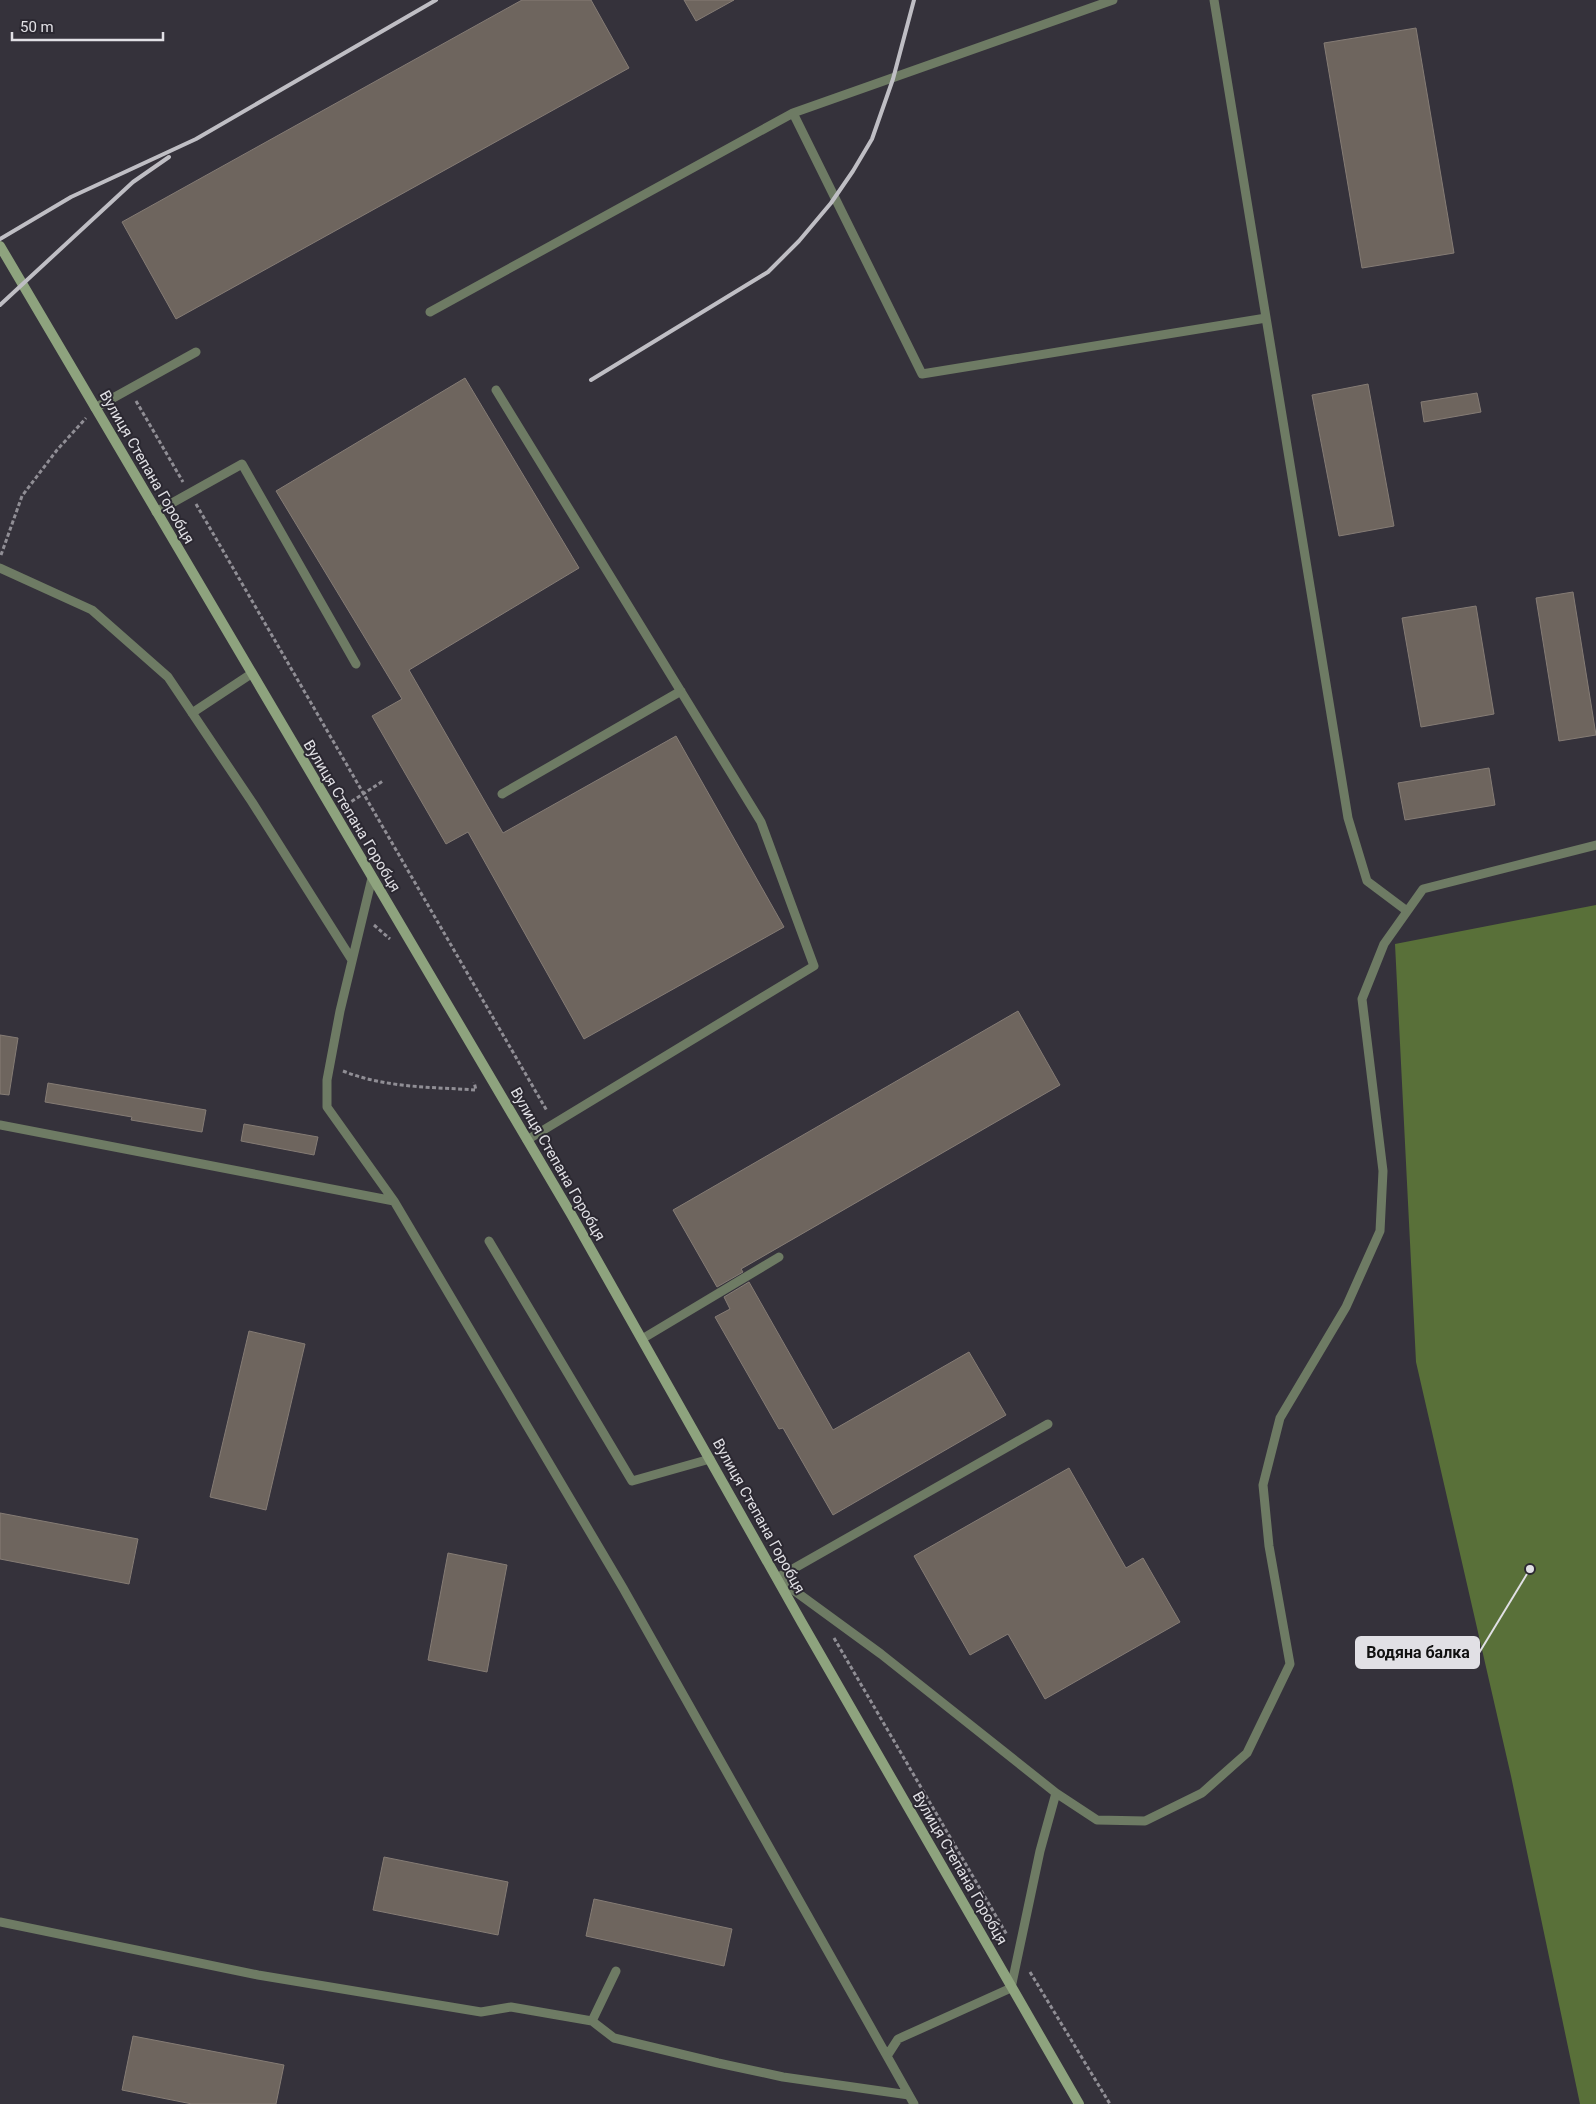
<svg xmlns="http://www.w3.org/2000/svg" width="1596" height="2104" font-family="Roboto,sans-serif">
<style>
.forest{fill:#597039}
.building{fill:#6e655e;stroke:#857c75}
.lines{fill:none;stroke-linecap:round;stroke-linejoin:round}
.path{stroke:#908e95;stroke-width:3;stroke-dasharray:4 2.5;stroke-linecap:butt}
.service{stroke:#6e7b64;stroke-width:9}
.secondary{stroke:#8ea37e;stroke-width:10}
.rail{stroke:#bfbec4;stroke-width:4}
.labels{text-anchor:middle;stroke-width:4;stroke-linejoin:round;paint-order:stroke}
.street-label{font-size:15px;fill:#e1e0e5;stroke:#2b2831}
.leader{fill:none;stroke:#e1e0e5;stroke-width:2}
.callout-dot{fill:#e1e0e5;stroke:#2b2831;stroke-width:2}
.callout{fill:#e1e0e5;stroke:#e1e0e5;stroke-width:2}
.callout-label{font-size:16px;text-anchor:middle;font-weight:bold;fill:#111}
</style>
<rect width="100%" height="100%" fill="#35323b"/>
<path class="forest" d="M 1596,905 L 1596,2104 L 1580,2104 L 1511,1776 L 1416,1362 L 1395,944 Z"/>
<path class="building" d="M 522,0 L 591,0 L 629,68 L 176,319 L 122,222 Z
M 684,0 L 734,0 L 696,21 Z
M 1416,28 L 1454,253 L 1362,268 L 1324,43 Z
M 465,378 L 579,568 L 409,670 L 503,833 L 676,736 L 784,927 L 584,1039 L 468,832 L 446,844 L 372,716 L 402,699 L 276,491 Z
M 1368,384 L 1394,526 L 1339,536 L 1312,395 Z
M 1477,393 L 1481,412 L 1424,422 L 1421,402 Z
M 1573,592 L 1596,735 L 1559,741 L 1536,598 Z
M 1476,606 L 1494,714 L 1421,727 L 1402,618 Z
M 1489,768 L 1495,805 L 1405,820 L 1398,783 Z
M 1018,1011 L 1060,1085 L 741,1269 L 743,1272 L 717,1287 L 673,1210 Z
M 0,1035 L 18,1038 L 9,1095 L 0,1094 Z
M 48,1083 L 206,1110 L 202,1132 L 131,1120 L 132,1117 L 45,1102 Z
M 244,1124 L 318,1137 L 314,1155 L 241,1141 Z
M 749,1282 L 833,1430 L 969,1352 L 1006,1415 L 833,1515 L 783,1428 L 779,1429 L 715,1317 L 730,1309 L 724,1297 Z
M 249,1331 L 305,1344 L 266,1510 L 210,1497 Z
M 1069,1468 L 1126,1568 L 1143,1558 L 1180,1622 L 1045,1699 L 1008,1634 L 970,1655 L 914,1556 Z
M 0,1513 L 138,1539 L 129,1584 L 0,1559 Z
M 448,1553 L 507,1565 L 487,1672 L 428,1660 Z
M 384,1857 L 508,1882 L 498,1935 L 373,1910 Z
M 594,1899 L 732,1929 L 724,1966 L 586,1936 Z
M 133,2036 L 284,2065 L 276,2104 L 192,2104 L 122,2090 Z"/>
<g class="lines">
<path class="path" d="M 136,401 L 183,482
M 196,504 L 547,1111
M 1,555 L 22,496 L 57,450 L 86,418
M 346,805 L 383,781
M 374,925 L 390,939
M 343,1071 C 385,1088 432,1087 476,1090 L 474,1082
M 834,1638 L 1007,1935
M 1030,1972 L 1110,2104"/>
<path class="service" d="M 1113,0 L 793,113 L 922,374 L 1266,318
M 1214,0 L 1348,818 L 1367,881 L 1407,911
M 430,312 L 793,113
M 496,390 L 761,822 L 814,966 L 527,1140
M 95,408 L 196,352
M 156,512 L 242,464 L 356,664
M 0,568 L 92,610 L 168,677 L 252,802 L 352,960
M 192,713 L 251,674
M 502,794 L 681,691
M 372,878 L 340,1011 L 327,1080 L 327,1107 L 394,1201
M 0,1125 L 394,1201 L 623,1588 L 914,2104
M 489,1241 L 632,1481 L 710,1459
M 642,1339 L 779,1257
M 1048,1424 L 777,1578 L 881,1654 L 1056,1793
M 0,1922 L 258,1975 L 481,2012 L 511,2007 L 592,2021 L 616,1971
M 592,2021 L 614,2038 L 718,2063 L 783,2077 L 909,2095
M 887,2056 L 898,2039 L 1011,1988 L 1040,1851 L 1056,1793 L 1097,1820 L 1145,1821 L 1202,1793 L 1247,1753 L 1290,1664 L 1269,1546 L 1263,1485 L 1280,1418 L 1346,1307 L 1380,1231 L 1383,1171 L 1362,999 L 1384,944 L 1423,889 L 1596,845"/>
<path class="secondary" d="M 0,246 L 571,1214 L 802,1623 L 1079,2104"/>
<path class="rail" d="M 0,239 L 71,197 L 196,139 L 436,0
M 0,305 L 133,182 L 169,157
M 591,380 L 768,272 L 799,241 L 831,203 L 853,171 L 872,139 L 893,79 L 914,0"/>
</g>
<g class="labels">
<g class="street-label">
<text transform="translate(147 467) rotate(60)" y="5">Вулиця Степана Горобця</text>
<text transform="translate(352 816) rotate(59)" y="5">Вулиця Степана Горобця</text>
<text transform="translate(558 1164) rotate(60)" y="5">Вулиця Степана Горобця</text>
<text transform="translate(759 1516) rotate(61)" y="5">Вулиця Степана Горобця</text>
<text transform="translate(960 1868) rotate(60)" y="5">Вулиця Степана Горобця</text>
</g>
</g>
<path class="leader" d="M1530 1569L1479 1653"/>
<circle class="callout-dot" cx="1530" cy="1569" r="5"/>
<rect class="callout" x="1356" y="1637" width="123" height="31" rx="5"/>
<g class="callout-label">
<text x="1418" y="1658">Водяна балка</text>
</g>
<path d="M12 32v8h151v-8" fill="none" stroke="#e1e0e5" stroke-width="2.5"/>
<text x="20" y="32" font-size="15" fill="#e1e0e5" stroke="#2b2831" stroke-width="4" paint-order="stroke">50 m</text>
</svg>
